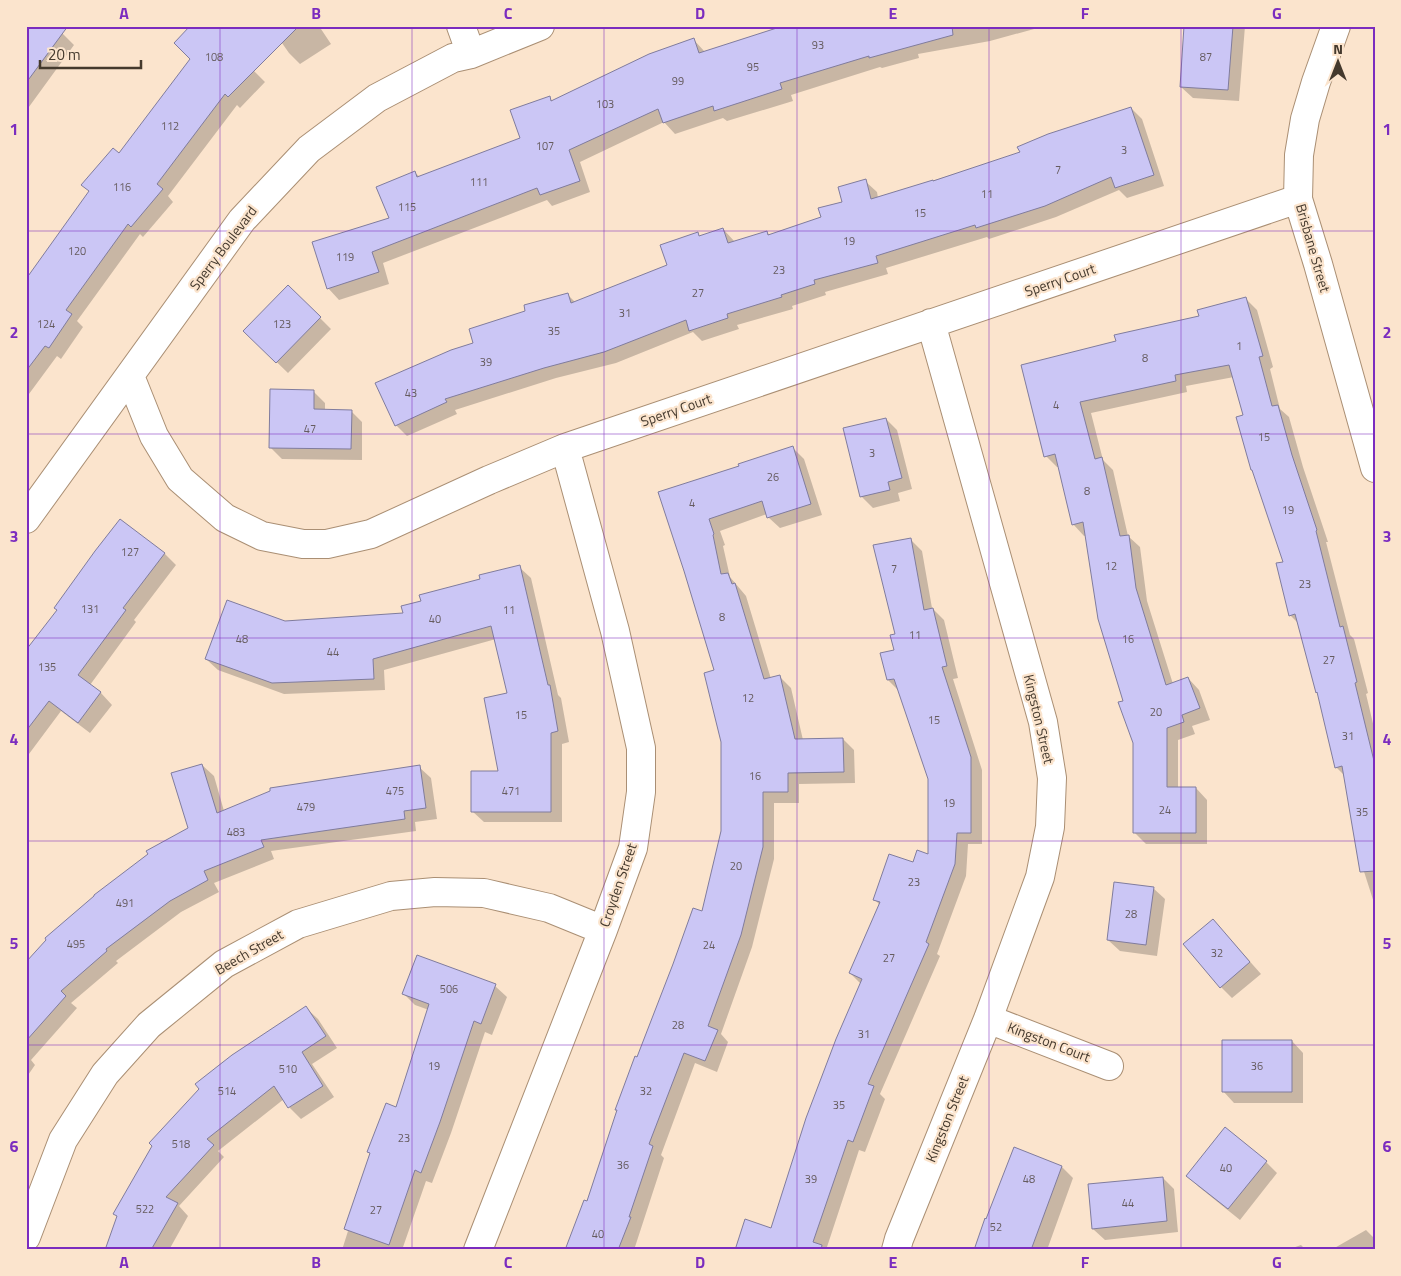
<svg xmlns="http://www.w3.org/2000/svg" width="1401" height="1276" font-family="'Titillium Web',sans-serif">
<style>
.shadow{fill:#0003}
.building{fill:#cbc6f5;stroke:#807c9d}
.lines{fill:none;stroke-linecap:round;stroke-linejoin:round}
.minor-casing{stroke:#aa8f74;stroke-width:30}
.minor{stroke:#fff;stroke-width:28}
.grid{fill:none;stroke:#7b2cbf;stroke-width:1;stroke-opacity:0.55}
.labels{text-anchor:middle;stroke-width:4.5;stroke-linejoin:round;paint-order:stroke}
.number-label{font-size:11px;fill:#665c5f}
.street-label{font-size:14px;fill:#44392d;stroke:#fbe4cd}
.neatline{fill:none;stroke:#7b2cbf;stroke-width:2}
.grid-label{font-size:16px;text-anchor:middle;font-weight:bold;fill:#7b2cbf}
</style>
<rect width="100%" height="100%" fill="#fbe4cd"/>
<path class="shadow" d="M 26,26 L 62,33 L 74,45 L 26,111 Z
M 209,26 L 265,82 L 240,108 L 237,105 L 168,196 L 173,202 L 143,237 L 140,234 L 77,321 L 83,327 L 61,359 L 57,356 L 26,398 L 26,281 L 119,154 L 192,59 Z
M 270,26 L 319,26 L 331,44 L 300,64 L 289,53 Z
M 787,26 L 1045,26 L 990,41 L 918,54 L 919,58 L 882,68 L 880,67 L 791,95 L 793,101 L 727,121 L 723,118 L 675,134 L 664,122 L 580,162 L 590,192 L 552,206 L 547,200 L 383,263 L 389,284 L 339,300 L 328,288 L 390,219 L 414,172 L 420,177 L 521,139 L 549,98 L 553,101 L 693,39 L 705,52 Z
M 1186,26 L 1245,26 L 1239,101 L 1193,98 L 1181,87 Z
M 1131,108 L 1142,119 L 1164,186 L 1127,198 L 1119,190 L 1056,217 L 989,239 L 987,237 L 886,268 L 888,274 L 825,292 L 826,295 L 792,306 L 793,309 L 737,325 L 739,329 L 702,341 L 693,332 L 616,363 L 556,378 L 455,410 L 457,414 L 407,436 L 396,425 L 475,343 L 527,312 L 568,295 L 576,303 L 669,265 L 697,234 L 700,237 L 723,229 L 735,242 L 766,232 L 770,235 L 822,218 L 844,203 L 865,181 L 877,192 L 878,198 L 1021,153 Z
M 1245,298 L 1257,310 L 1273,367 L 1270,369 L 1280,409 L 1289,417 L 1303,467 L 1328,542 L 1326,542 L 1350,635 L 1354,639 L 1368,693 L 1366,694 L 1375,732 L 1375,906 L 1359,856 L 1345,776 L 1336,767 L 1319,694 L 1317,692 L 1299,624 L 1290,615 L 1285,563 L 1234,377 L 1186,386 L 1187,392 L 1091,413 L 1103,460 L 1113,470 L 1128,536 L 1140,547 L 1147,601 L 1173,684 L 1188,678 L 1199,690 L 1210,720 L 1192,726 L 1195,734 L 1178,740 L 1178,788 L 1196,788 L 1207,800 L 1207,844 L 1146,844 L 1134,832 L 1134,743 L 1087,535 L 1084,536 L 1073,524 L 1059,467 L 1057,467 L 1046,456 L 1117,342 L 1201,317 Z
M 320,318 L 331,329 L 288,373 L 256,342 Z
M 313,391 L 325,403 L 325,410 L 351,411 L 362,422 L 362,460 L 282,459 L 270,447 Z
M 886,419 L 897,430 L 912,489 L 898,493 L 900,501 L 873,508 L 862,497 L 844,429 Z
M 793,448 L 804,459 L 822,515 L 780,528 L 768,517 L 767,514 L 720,531 L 725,545 L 723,546 L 730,577 L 746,596 L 771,679 L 780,677 L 791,688 L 803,740 L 843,739 L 854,750 L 855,783 L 799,784 L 799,803 L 774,803 L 774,859 L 752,947 L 721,1034 L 728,1042 L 717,1072 L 695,1063 L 661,1155 L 664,1158 L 634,1250 L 566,1250 L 587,1202 L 618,1111 L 617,1110 L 637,1058 L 703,913 L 722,831 L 722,742 L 715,671 L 686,571 L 660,493 Z
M 121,521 L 165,554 L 176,565 L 134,620 L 136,622 L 90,685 L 101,693 L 112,705 L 90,733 L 61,711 L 26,758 L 26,652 L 58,611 Z
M 910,539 L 922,551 L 932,608 L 944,620 L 958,678 L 953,679 L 982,770 L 982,844 L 968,844 L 966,876 L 937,954 L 940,956 L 880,1094 L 885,1099 L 865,1152 L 859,1150 L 826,1250 L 736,1250 L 772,1229 L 861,984 L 850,973 L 880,905 L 874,899 L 914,864 L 929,856 L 929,779 L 900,692 L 888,680 L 895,651 Z
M 519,567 L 531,578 L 558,695 L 561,698 L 569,742 L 562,744 L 562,822 L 484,822 L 472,811 L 499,773 L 509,694 L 496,639 L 384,670 L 385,690 L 284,694 L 218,670 L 206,659 L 285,622 L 405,614 L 482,580 Z
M 202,765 L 214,776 L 224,811 L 419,767 L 431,778 L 437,819 L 415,822 L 416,831 L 271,851 L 274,859 L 214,883 L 219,892 L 181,912 L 116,961 L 118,963 L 71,1003 L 77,1008 L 31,1060 L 35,1065 L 26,1078 L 26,964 L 189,829 Z
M 1153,888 L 1165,899 L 1157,956 L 1120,951 L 1108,940 Z
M 1213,920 L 1261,974 L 1232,998 L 1221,987 Z
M 495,986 L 507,997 L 492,1035 L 485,1032 L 451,1133 L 432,1183 L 426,1181 L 402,1250 L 342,1250 L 348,1231 L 345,1229 L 371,1154 L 369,1152 L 397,1108 L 429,1010 L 415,1005 L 404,994 Z
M 306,1008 L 318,1019 L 337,1048 L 312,1064 L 334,1097 L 301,1119 L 289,1107 L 284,1099 L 218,1151 L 224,1157 L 179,1206 L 188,1216 L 169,1250 L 107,1250 L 118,1217 L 115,1214 Z
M 1292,1041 L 1303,1053 L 1303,1103 L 1234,1103 L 1223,1091 Z
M 1014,1149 L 1062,1167 L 1073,1178 L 1047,1250 L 975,1250 Z
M 1266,1162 L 1277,1173 L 1240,1220 L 1199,1187 L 1188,1176 Z
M 1163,1178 L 1174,1189 L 1178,1232 L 1105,1240 L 1093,1229 Z
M 1366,1230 L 1375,1239 L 1375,1250 L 1331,1250 Z
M 1301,1245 L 1306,1250 L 1287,1250 Z"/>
<path class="building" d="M 26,26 L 68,26 L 26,83 Z
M 190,26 L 299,26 L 228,97 L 225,94 L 157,184 L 163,189 L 131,227 L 128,224 L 66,310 L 72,314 L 49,348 L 45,346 L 26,371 L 26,279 L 89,191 L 81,185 L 113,148 L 119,153 L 190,59 L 174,43 Z
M 783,26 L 952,26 L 953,35 L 869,58 L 869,56 L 780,83 L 782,89 L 714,111 L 713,106 L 663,123 L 658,109 L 569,150 L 580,181 L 540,195 L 537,188 L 372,252 L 379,272 L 327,289 L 312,242 L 389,218 L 376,187 L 415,171 L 417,177 L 520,138 L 510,110 L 550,96 L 551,101 L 649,54 L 694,38 L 699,53 Z
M 1184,26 L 1233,26 L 1228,90 L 1180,87 Z
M 1131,107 L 1154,175 L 1115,188 L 1111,177 L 1045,206 L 976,228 L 975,225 L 876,256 L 878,263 L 814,280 L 815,284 L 781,295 L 782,297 L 727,314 L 728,318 L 689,331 L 686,320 L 604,352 L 544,368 L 445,399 L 447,402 L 395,426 L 375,383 L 451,350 L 473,343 L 469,329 L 525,311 L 524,305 L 568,293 L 571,303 L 667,265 L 660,245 L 698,232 L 699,236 L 723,228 L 728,243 L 767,231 L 768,235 L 821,217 L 818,208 L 842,202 L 838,187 L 866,179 L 871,199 L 933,180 L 933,181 L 1020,152 L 1017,147 L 1048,134 Z
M 288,285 L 321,317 L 276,363 L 243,331 Z
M 1246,297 L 1263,356 L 1259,357 L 1272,406 L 1278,405 L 1292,455 L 1317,530 L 1316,531 L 1340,627 L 1343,626 L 1357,682 L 1355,683 L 1375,765 L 1375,871 L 1360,872 L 1342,766 L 1335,768 L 1317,692 L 1316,693 L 1295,614 L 1289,616 L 1276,563 L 1283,562 L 1252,470 L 1251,470 L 1236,417 L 1243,415 L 1229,365 L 1175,375 L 1176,381 L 1080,402 L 1095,459 L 1102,457 L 1120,536 L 1129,535 L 1136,588 L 1166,685 L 1188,677 L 1200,708 L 1182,715 L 1184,722 L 1167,728 L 1167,787 L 1196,787 L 1196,833 L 1133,833 L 1133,743 L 1118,702 L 1123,701 L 1098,619 L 1083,522 L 1072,525 L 1055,454 L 1044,457 L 1021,365 L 1116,341 L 1114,335 L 1199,316 L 1197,310 Z
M 270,389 L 314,390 L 314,409 L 352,410 L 351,449 L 269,448 Z
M 886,418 L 902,478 L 888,482 L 890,490 L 860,497 L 843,428 Z
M 793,446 L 811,504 L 767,518 L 762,501 L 709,519 L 714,534 L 713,535 L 721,574 L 728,573 L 732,584 L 735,583 L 764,679 L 780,675 L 795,739 L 843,738 L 844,772 L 788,773 L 788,792 L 763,792 L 763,847 L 741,935 L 708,1026 L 718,1030 L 705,1061 L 684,1053 L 649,1144 L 653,1146 L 629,1217 L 631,1217 L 618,1250 L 565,1250 L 584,1200 L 587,1201 L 617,1110 L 615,1110 L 635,1056 L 637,1057 L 673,964 L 693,908 L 702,911 L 721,831 L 721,742 L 704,673 L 714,670 L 684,571 L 658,492 L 739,466 L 738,464 Z
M 120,519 L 165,553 L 123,608 L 126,610 L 78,675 L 101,692 L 78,723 L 49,701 L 26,731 L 26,650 L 57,610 L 54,608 L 95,551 Z
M 911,538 L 924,610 L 933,608 L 947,666 L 942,667 L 971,757 L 971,833 L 957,833 L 955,864 L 926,942 L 929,944 L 868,1084 L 874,1086 L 853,1142 L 848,1140 L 813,1242 L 822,1245 L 821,1250 L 735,1250 L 745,1219 L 771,1228 L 806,1118 L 836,1039 L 862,979 L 849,973 L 880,902 L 873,900 L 889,854 L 913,862 L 917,850 L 928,854 L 928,779 L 894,679 L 887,680 L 880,653 L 894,650 L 890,635 L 895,634 L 873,545 Z
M 520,565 L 548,685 L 550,685 L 558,731 L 551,733 L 551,812 L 471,812 L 471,771 L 498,771 L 484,698 L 507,693 L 491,626 L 373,659 L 374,679 L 272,683 L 205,659 L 227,600 L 285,621 L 403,613 L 401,606 L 421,601 L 419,595 L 480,579 L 479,575 Z
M 202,764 L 217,813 L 270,791 L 270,788 L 420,765 L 426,808 L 404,811 L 405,819 L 261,840 L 264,847 L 204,871 L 208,880 L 170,901 L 106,949 L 107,951 L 61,991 L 66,996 L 26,1041 L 26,962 L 46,940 L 45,938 L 94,896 L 94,895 L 148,854 L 146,851 L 188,828 L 171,773 Z
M 1114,882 L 1154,887 L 1146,945 L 1107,940 Z
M 1213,919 L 1250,962 L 1220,988 L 1183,944 Z
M 417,955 L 496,984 L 481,1024 L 474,1021 L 440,1122 L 421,1173 L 415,1170 L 389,1245 L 344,1229 L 370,1153 L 367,1152 L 386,1103 L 396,1107 L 429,1004 L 402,994 Z
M 306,1006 L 326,1036 L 302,1052 L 323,1086 L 288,1108 L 274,1086 L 207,1139 L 214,1145 L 166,1197 L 178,1203 L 151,1250 L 105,1250 L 117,1216 L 113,1214 L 152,1146 L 149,1143 L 199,1089 L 195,1084 L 232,1055 Z
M 1222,1040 L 1292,1040 L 1292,1092 L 1222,1092 Z
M 1225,1127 L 1267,1161 L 1228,1209 L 1186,1176 Z
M 1014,1147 L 1062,1166 L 1031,1250 L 974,1250 L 985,1218 L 986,1219 Z
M 1163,1177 L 1167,1221 L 1092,1229 L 1088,1184 Z"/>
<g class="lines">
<defs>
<path id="minor" d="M 461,26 L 471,54
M 1336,26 L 1316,82 L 1305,119 L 1299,155 L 1298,199 L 1318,264 L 1375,468
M 130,376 L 154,436 L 180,479 L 225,518 L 262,536 L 303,544 L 327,544 L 371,534 L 489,480 L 565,448 L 1298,199
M 26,519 L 242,220 L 309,149 L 377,98 L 453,58 L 471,54 L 540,26
M 988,1019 L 1109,1066
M 26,1237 L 63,1140 L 105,1074 L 149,1025 L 224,964 L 298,924 L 391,896 L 435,892 L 484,893 L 549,908 L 603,930
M 478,1250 L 603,930 L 633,848 L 641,792 L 641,748 L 615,631 L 565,448
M 896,1250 L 899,1239 L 988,1019 L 1040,877 L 1050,827 L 1052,778 L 1043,722 L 931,323"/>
</defs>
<use href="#minor" class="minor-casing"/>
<use href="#minor" class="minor"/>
</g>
<path class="grid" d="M 220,26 L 220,1250M 412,26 L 412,1250M 604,26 L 604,1250M 797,26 L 797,1250M 989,26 L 989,1250M 1181,26 L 1181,1250M 26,231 L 1375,231M 26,434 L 1375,434M 26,638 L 1375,638M 26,841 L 1375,841M 26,1045 L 1375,1045"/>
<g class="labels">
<g class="number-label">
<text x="818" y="49">93</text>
<text x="214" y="61">108</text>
<text x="1206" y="61">87</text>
<text x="753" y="71">95</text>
<text x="678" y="85">99</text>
<text x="605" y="108">103</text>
<text x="170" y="130">112</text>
<text x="545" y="150">107</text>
<text x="1124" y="154">3</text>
<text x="1058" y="174">7</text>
<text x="479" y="186">111</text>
<text x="122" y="191">116</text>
<text x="987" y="198">11</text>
<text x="407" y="211">115</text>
<text x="920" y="217">15</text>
<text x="849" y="245">19</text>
<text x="77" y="255">120</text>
<text x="345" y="261">119</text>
<text x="779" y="274">23</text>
<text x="698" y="297">27</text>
<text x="625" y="317">31</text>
<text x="46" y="328">124</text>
<text x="282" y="328">123</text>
<text x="554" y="335">35</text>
<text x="1239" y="350">1</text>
<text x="1145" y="362">8</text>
<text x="486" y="366">39</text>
<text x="411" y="397">43</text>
<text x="1056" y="409">4</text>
<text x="310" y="433">47</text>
<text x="1264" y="441">15</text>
<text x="872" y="457">3</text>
<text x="773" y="481">26</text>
<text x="1087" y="495">8</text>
<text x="692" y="507">4</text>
<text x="1288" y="514">19</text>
<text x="130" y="556">127</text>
<text x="1111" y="570">12</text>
<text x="894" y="573">7</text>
<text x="1305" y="588">23</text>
<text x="90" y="613">131</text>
<text x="509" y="614">11</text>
<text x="722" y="621">8</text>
<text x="435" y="623">40</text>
<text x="915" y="639">11</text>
<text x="242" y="643">48</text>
<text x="1128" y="643">16</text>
<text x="333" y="656">44</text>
<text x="1329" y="664">27</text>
<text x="47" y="671">135</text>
<text x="748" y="702">12</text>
<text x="1156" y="716">20</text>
<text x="521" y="719">15</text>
<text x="934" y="724">15</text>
<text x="1348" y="740">31</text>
<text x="755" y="780">16</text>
<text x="395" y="795">475</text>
<text x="511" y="795">471</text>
<text x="949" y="807">19</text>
<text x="306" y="811">479</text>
<text x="1165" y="814">24</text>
<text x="1362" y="816">35</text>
<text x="236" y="836">483</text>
<text x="736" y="870">20</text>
<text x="914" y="886">23</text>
<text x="125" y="907">491</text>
<text x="1131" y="918">28</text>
<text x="76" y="948">495</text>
<text x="709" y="949">24</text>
<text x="1217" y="957">32</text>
<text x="889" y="962">27</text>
<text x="449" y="993">506</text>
<text x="678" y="1029">28</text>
<text x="864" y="1038">31</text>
<text x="434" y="1070">19</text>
<text x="1257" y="1070">36</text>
<text x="288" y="1073">510</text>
<text x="227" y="1095">514</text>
<text x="646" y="1095">32</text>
<text x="839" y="1109">35</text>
<text x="404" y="1142">23</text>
<text x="181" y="1148">518</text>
<text x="623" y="1169">36</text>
<text x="1226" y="1172">40</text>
<text x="811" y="1183">39</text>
<text x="1029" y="1183">48</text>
<text x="1128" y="1207">44</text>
<text x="145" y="1213">522</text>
<text x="376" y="1214">27</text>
<text x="996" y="1231">52</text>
<text x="598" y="1238">40</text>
</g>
<g class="street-label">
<text transform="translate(223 248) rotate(-53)" y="5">Sperry Boulevard</text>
<text transform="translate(1313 248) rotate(74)" y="5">Brisbane Street</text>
<text transform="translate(1060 280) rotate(-19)" y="5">Sperry Court</text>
<text transform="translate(676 410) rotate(-19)" y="5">Sperry Court</text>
<text transform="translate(1039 719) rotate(77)" y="5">Kingston Street</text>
<text transform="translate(618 885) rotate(-71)" y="5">Croyden Street</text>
<text transform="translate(249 952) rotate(-30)" y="5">Beech Street</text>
<text transform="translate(1049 1042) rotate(21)" y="5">Kingston Court</text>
<text transform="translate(947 1119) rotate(-68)" y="5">Kingston Street</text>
</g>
</g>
<rect width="1401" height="1276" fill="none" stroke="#fbe4cd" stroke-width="55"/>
<g transform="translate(1338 62)" stroke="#fbe4cd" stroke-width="4" paint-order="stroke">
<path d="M0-4L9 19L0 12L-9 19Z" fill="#44392d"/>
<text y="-8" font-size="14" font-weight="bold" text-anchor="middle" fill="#44392d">N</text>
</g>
<path d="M40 60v8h101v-8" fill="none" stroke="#44392d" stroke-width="2.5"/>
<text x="48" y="60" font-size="15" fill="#44392d" stroke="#fbe4cd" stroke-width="4" paint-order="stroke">20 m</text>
<rect x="28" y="28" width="1346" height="1220" class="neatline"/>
<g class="grid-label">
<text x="124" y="19">A</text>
<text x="316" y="19">B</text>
<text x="508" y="19">C</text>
<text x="700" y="19">D</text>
<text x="893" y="19">E</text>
<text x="1085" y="19">F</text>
<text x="1277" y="19">G</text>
<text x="14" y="135">1</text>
<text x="1387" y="135">1</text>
<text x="14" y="338">2</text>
<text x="1387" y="338">2</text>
<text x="14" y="542">3</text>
<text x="1387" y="542">3</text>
<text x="14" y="745">4</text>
<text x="1387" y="745">4</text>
<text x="14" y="949">5</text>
<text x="1387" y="949">5</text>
<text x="14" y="1152">6</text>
<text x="1387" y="1152">6</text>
<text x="124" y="1268">A</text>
<text x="316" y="1268">B</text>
<text x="508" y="1268">C</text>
<text x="700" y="1268">D</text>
<text x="893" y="1268">E</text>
<text x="1085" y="1268">F</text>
<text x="1277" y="1268">G</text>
</g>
</svg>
